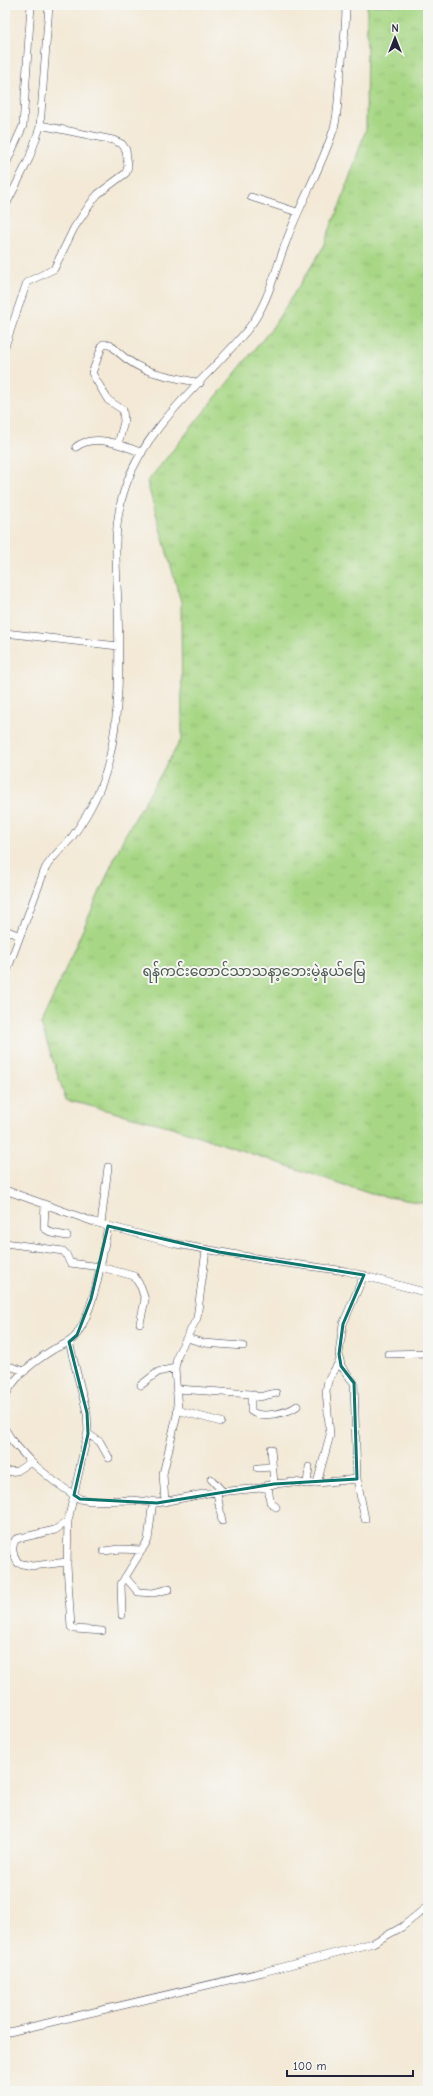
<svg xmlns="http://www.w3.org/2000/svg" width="433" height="2096" font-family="'Comic Neue','Noto Sans Myanmar',sans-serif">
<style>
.park{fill:url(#park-tufts);stroke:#647c60}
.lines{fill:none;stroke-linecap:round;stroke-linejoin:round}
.street-casing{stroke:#414052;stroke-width:8}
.street{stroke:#fff;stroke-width:7}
.marked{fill:none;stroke:#0f766e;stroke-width:3;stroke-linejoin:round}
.labels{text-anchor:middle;stroke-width:4;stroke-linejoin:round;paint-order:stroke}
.park-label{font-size:14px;fill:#4a5851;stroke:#f6f6f2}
</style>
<defs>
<pattern id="park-tufts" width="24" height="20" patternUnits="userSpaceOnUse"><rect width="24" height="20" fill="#a7d785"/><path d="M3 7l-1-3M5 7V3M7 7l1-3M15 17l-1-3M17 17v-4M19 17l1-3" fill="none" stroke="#8fb874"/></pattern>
</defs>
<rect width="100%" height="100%" fill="#f6f6f2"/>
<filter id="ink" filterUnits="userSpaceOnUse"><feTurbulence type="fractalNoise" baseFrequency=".025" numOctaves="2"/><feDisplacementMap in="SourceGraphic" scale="8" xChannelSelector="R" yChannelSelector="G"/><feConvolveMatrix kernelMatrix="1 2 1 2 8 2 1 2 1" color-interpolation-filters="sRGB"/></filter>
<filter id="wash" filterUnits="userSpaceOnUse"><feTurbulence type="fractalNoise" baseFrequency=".012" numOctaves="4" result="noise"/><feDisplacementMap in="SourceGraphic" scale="16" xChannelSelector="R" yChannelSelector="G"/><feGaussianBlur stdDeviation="0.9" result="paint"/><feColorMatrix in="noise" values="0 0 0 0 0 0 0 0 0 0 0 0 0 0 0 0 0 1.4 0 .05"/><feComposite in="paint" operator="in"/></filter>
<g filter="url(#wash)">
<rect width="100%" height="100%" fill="#f3e9d6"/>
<path class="park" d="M 367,5 L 428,5 L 428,1204 L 371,1194 L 172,1127 L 66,1100 L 41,1024 L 124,837 L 182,738 L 181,602 L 147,482 L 272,328 L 321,251 L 341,202 L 366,129 Z"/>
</g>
<g filter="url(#ink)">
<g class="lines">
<defs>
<path id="street" d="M 5,166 L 23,126 L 31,5
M 251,197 L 297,212
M 5,207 L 29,159 L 40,127 L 49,5
M 5,346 L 27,282 L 54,269 L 74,228 L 93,200 L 98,194 L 126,173 L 128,166 L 126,150 L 122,144 L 113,140 L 40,125
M 118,444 L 124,422 L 123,410 L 108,400 L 92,373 L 103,344 L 110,344 C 138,375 162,374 200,383
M 76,447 C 94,433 123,445 142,453
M 5,633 L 118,646
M 5,930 L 20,936
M 5,976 L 45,869 C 52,856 63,848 72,837 C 88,815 103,787 109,760 C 121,709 119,655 118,603 C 116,564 112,523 126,485 C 147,424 208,378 248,329 C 268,304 275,271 286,242 C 300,203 322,167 334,128 C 338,115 338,99 339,86 C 342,59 346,32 346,5
M 5,1190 L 94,1222 L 176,1244 L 278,1262 L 346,1271 L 428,1293
M 45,1205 L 44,1228 L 52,1233 L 67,1236
M 101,1224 L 108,1167
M 5,1243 L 63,1251 L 66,1254 L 70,1263 L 101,1267 L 134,1276 L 141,1287 L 145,1300 L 140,1323
M 187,1338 L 204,1343 L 243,1346
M 388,1354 L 428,1353
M 5,1365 L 25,1371
M 141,1385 L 158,1372 L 175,1368
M 177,1389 L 251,1394 L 259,1397 L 276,1393
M 251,1394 L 251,1411 C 260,1419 288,1413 297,1406
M 5,1398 C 12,1377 36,1360 54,1349 C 62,1345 72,1342 77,1334 C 95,1308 102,1257 108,1226
M 177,1410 L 221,1422
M 5,1429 L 13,1442 L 31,1462 L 17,1471 L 5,1472
M 88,1434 L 100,1442 L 109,1458
M 271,1449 L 274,1484
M 31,1462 L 55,1482 L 80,1499 L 90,1501 L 133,1500 L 157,1503 L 208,1493 L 261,1488 L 274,1484 L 294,1482 L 307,1484 L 357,1479 L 354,1383 L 341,1366 L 339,1354 L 343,1324 L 364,1275
M 258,1468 L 272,1467
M 211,1479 L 223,1492
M 357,1479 L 365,1519
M 317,1483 L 330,1435 L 326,1391 L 328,1381 L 339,1362
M 307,1484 L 309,1467
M 268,1485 L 270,1502 L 276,1507
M 217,1493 L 222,1521
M 165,1502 L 163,1474 L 178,1410 L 175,1368 L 178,1354 L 197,1318 L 206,1250
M 68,1521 L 67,1565 L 71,1627 L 75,1629 L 102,1631
M 104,1551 L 120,1549 L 142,1550
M 67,1562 L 32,1566 L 18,1563 C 13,1554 10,1548 16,1539 L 55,1530 L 68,1521 L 88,1431 L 87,1413 L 69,1342
M 125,1577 L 138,1592 L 153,1593 L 169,1589
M 122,1615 L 121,1584 L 148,1540 L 153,1501
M 5,2033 L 263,1972 L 373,1943 L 402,1927 L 428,1906"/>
</defs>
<use href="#street" class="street-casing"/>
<use href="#street" class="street"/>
</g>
</g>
<path class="marked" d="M 108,1226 L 219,1252 L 364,1275 L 343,1324 L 339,1354 L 341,1366 L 354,1383 L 357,1479 L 274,1484 L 157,1503 L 80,1499 L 74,1495 L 88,1434 L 87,1413 L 69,1342 L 77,1335 L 91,1299 Z"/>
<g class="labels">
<g class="park-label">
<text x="254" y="976">ရန်ကင်းတောင်သာသနာ့ဘေးမဲ့နယ်မြေ</text>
</g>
</g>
<rect width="433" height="2096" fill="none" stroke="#f6f6f2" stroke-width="20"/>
<g transform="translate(395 38)" stroke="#f6f6f2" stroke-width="3" paint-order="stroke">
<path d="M0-3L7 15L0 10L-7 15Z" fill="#22223b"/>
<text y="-6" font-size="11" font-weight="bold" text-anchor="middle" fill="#22223b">N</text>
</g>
<path d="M287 2070v6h126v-6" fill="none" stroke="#22223b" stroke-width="2"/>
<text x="293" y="2070" font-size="12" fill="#22223b" stroke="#f6f6f2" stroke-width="3" paint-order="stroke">100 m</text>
</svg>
